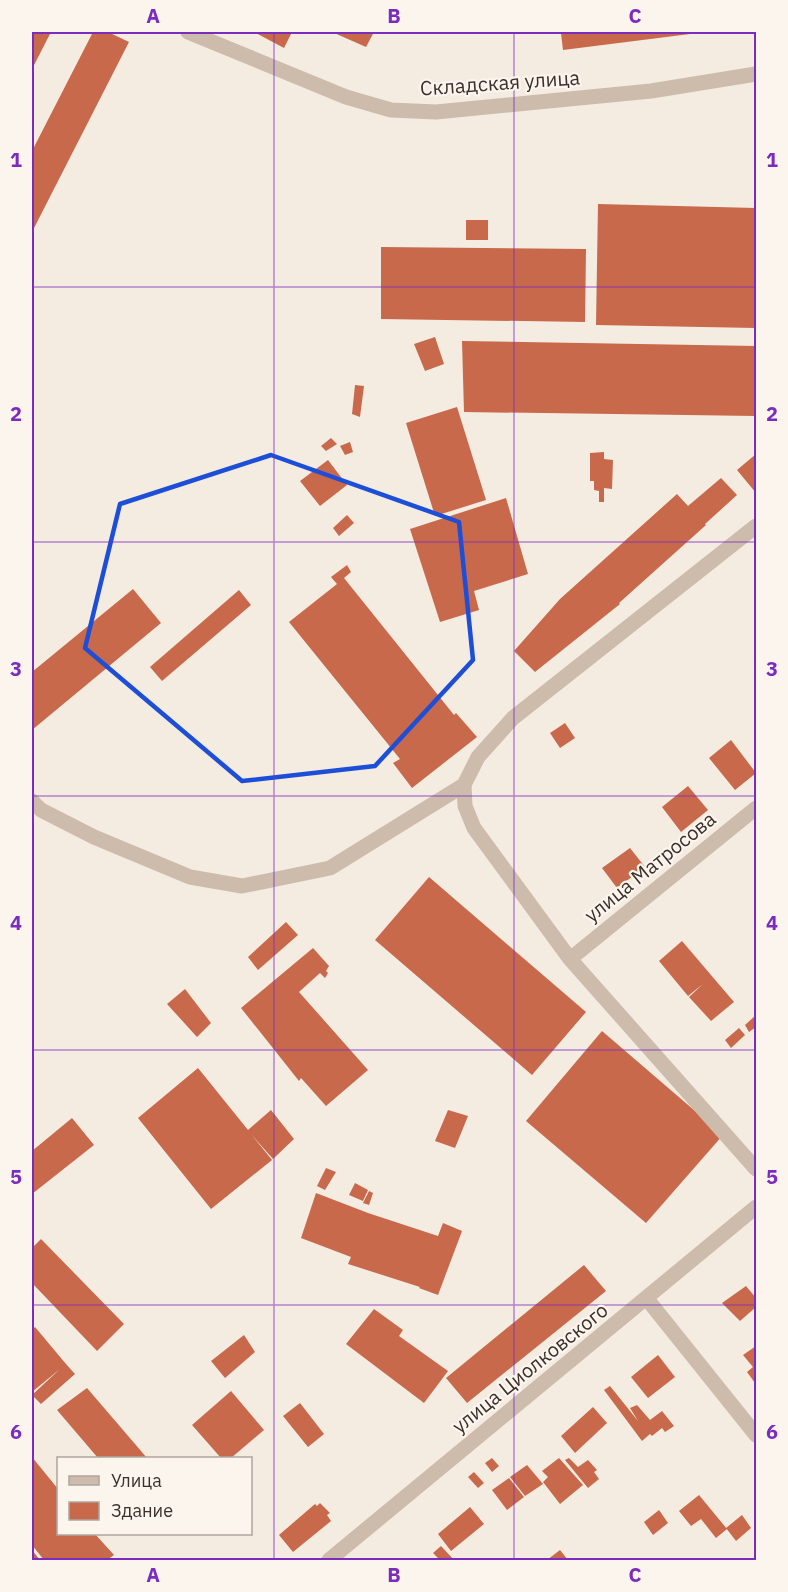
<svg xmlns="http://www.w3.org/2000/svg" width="788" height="1592" font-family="'IBM Plex Sans',sans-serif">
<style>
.building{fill:#c8694b}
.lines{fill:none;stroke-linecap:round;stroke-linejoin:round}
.minor{stroke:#cdbbac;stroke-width:15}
.marked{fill:none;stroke:#1d4ed8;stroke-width:4.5;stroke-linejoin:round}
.grid{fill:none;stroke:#7b2cbf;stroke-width:1.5;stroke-opacity:0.55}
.labels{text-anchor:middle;stroke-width:4.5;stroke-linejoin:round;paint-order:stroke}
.street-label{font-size:20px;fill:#3b302b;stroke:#fbf5ee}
.neatline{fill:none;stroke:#7b2cbf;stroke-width:2}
.grid-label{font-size:20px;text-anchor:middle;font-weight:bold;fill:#7b2cbf}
</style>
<rect width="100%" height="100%" fill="#f4ebe1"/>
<path class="building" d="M 32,32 L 51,32 L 32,69 Z
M 93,32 L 108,32 L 129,42 L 32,232 L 32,151 Z
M 254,32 L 292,32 L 284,48 Z
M 332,32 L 374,32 L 366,47 Z
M 575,32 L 690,32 L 690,34 L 563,50 L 561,33 Z
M 598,204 L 756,208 L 756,328 L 596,325 Z
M 466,220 L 488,220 L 488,240 L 466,240 Z
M 381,247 L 586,249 L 585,322 L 381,319 Z
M 435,337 L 444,364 L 425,371 L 414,344 Z
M 462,341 L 756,346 L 756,416 L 464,412 Z
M 355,385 L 364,386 L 360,417 L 352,414 Z
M 457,407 L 486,500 L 435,516 L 406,423 Z
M 331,438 L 337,444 L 326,451 L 321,446 Z
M 350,442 L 353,452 L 345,455 L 340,446 Z
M 604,452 L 604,459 L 613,460 L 612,489 L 604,488 L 604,502 L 599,502 L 599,491 L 594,490 L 594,481 L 590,481 L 590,453 Z
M 756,454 L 756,493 L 737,470 Z
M 328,460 L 347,485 L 320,506 L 300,481 Z
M 721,478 L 737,495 L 705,524 L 706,525 L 619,603 L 620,604 L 535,672 L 514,651 L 560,599 L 677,494 L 688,506 Z
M 506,498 L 528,574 L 474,591 L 479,610 L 440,622 L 410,529 Z
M 347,515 L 354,523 L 339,536 L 333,528 Z
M 347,565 L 351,572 L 344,578 L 454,715 L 456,713 L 477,737 L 412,788 L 393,763 L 400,759 L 289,622 L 337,584 L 331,577 Z
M 133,589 L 161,623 L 32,730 L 32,672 Z
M 239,590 L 251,605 L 162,681 L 150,667 Z
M 565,723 L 575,738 L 560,748 L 550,733 Z
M 731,740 L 756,773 L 735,790 L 709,758 Z
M 688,786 L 708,810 L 681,832 L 662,807 Z
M 630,848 L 645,867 L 617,888 L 602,868 Z
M 429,877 L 586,1012 L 532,1075 L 375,940 Z
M 286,922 L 298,935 L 258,970 L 248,957 Z
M 682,941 L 734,1002 L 711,1021 L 689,997 L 703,984 L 688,996 L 659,961 Z
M 313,948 L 329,966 L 326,971 L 328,973 L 325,978 L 320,973 L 299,992 L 368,1070 L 326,1106 L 301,1078 L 299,1081 L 241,1008 Z
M 185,989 L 211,1023 L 197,1037 L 167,1004 Z
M 756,1015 L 756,1027 L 749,1032 L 745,1025 Z
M 739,1028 L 745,1035 L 731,1048 L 725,1040 Z
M 602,1031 L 723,1135 L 646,1223 L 526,1121 Z
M 198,1068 L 248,1130 L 271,1110 L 294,1139 L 273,1159 L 251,1134 L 272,1160 L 211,1209 L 138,1118 Z
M 448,1110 L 468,1116 L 455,1148 L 435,1141 Z
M 72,1118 L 94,1145 L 32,1194 L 32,1151 Z
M 326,1168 L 336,1172 L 325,1190 L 317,1186 Z
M 355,1183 L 368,1190 L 363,1201 L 349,1195 Z
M 369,1191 L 373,1193 L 369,1205 L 363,1203 Z
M 316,1193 L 368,1213 L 438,1236 L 443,1223 L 462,1231 L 438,1295 L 419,1288 L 420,1287 L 348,1264 L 351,1257 L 301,1238 Z
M 41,1239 L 124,1324 L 97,1351 L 32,1283 L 32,1248 Z
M 584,1265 L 606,1291 L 467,1403 L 446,1378 Z
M 746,1286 L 756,1298 L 756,1307 L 740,1321 L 722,1303 Z
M 374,1309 L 403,1330 L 399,1336 L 448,1371 L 424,1403 L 346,1344 Z
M 35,1327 L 66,1364 L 75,1374 L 41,1404 L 32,1395 L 60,1369 L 32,1392 L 32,1330 Z
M 244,1335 L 255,1352 L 225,1378 L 211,1361 Z
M 756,1346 L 756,1382 L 755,1383 L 747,1372 L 753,1367 L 743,1355 Z
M 658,1355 L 675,1377 L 648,1398 L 631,1377 Z
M 610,1386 L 638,1421 L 630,1408 L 637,1405 L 650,1420 L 662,1411 L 674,1426 L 665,1432 L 662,1428 L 652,1436 L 650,1434 L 642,1441 L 604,1390 Z
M 87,1388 L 147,1458 L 98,1458 L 57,1410 Z
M 231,1391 L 264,1430 L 231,1458 L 221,1458 L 192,1425 Z
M 300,1403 L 324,1434 L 308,1447 L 283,1416 Z
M 593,1407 L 607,1423 L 575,1453 L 561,1436 Z
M 32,1457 L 58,1489 L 58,1534 L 95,1534 L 114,1555 L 107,1560 L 44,1560 L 32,1545 Z
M 492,1458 L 499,1466 L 492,1472 L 485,1463 Z
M 559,1458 L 583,1485 L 560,1504 L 543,1482 L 548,1477 L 542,1471 Z
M 569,1458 L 578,1467 L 588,1460 L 597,1470 L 594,1472 L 599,1479 L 588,1488 L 565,1460 Z
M 527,1465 L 543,1484 L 525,1496 L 510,1477 Z
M 474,1472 L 484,1483 L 478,1488 L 468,1477 Z
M 509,1478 L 524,1497 L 507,1510 L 492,1490 Z
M 699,1495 L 727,1529 L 716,1538 L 701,1519 L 691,1526 L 679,1511 Z
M 320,1503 L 330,1513 L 327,1515 L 331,1521 L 293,1552 L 279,1535 L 315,1504 L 317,1506 Z
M 470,1507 L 484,1524 L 451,1551 L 438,1534 Z
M 659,1510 L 668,1523 L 653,1535 L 644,1522 Z
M 742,1515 L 751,1528 L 736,1541 L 726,1528 Z
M 441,1546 L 454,1560 L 440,1560 L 433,1553 Z
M 32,1550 L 40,1560 L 32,1560 Z
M 560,1550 L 568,1560 L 547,1560 Z"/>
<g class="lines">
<path class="minor" d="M 188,32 L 346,97 L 391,110 L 436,112 L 651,91 L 756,74
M 756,526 L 513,718 L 478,757 L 464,785 L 465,806 L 474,828 L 570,959 L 756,1169
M 32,801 L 41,810 L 94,837 L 190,877 L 242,886 L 330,868 L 464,785
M 570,959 L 756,808
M 647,1299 L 756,1435
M 329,1560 L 756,1207"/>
</g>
<path class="marked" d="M 271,455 L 459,522 L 473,660 L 375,766 L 242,781 L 85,648 L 120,504 Z"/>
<path class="grid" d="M 274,32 L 274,1560M 514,32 L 514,1560M 32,287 L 756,287M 32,542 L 756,542M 32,796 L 756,796M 32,1050 L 756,1050M 32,1305 L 756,1305"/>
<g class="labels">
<g class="street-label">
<text transform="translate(500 83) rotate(-4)" y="7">Складская улица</text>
<text transform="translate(650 867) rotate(-39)" y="7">улица Матросова</text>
<text transform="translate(530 1368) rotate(-39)" y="7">улица Циолковского</text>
</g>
</g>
<rect width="788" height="1592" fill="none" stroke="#fbf5ee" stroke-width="66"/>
<rect x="57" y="1457" width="195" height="78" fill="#fbf5ee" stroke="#aea6a0" stroke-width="1.5"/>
<rect x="69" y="1476" width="30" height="9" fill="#cdbbac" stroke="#aea6a0" stroke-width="1.5"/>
<text x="111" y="1487" font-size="18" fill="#3b302b">Улица</text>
<rect x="69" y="1502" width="30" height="18" fill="#c8694b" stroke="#aea6a0" stroke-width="1.5"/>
<text x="111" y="1517" font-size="18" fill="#3b302b">Здание</text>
<rect x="33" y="33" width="722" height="1526" class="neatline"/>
<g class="grid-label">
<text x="153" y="23">A</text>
<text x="394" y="23">B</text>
<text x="635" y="23">C</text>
<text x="16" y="167">1</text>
<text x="772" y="167">1</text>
<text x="16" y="421">2</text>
<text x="772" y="421">2</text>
<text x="16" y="676">3</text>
<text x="772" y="676">3</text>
<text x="16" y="930">4</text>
<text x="772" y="930">4</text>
<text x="16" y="1184">5</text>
<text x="772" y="1184">5</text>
<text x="16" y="1439">6</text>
<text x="772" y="1439">6</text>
<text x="153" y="1582">A</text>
<text x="394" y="1582">B</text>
<text x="635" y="1582">C</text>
</g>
</svg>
